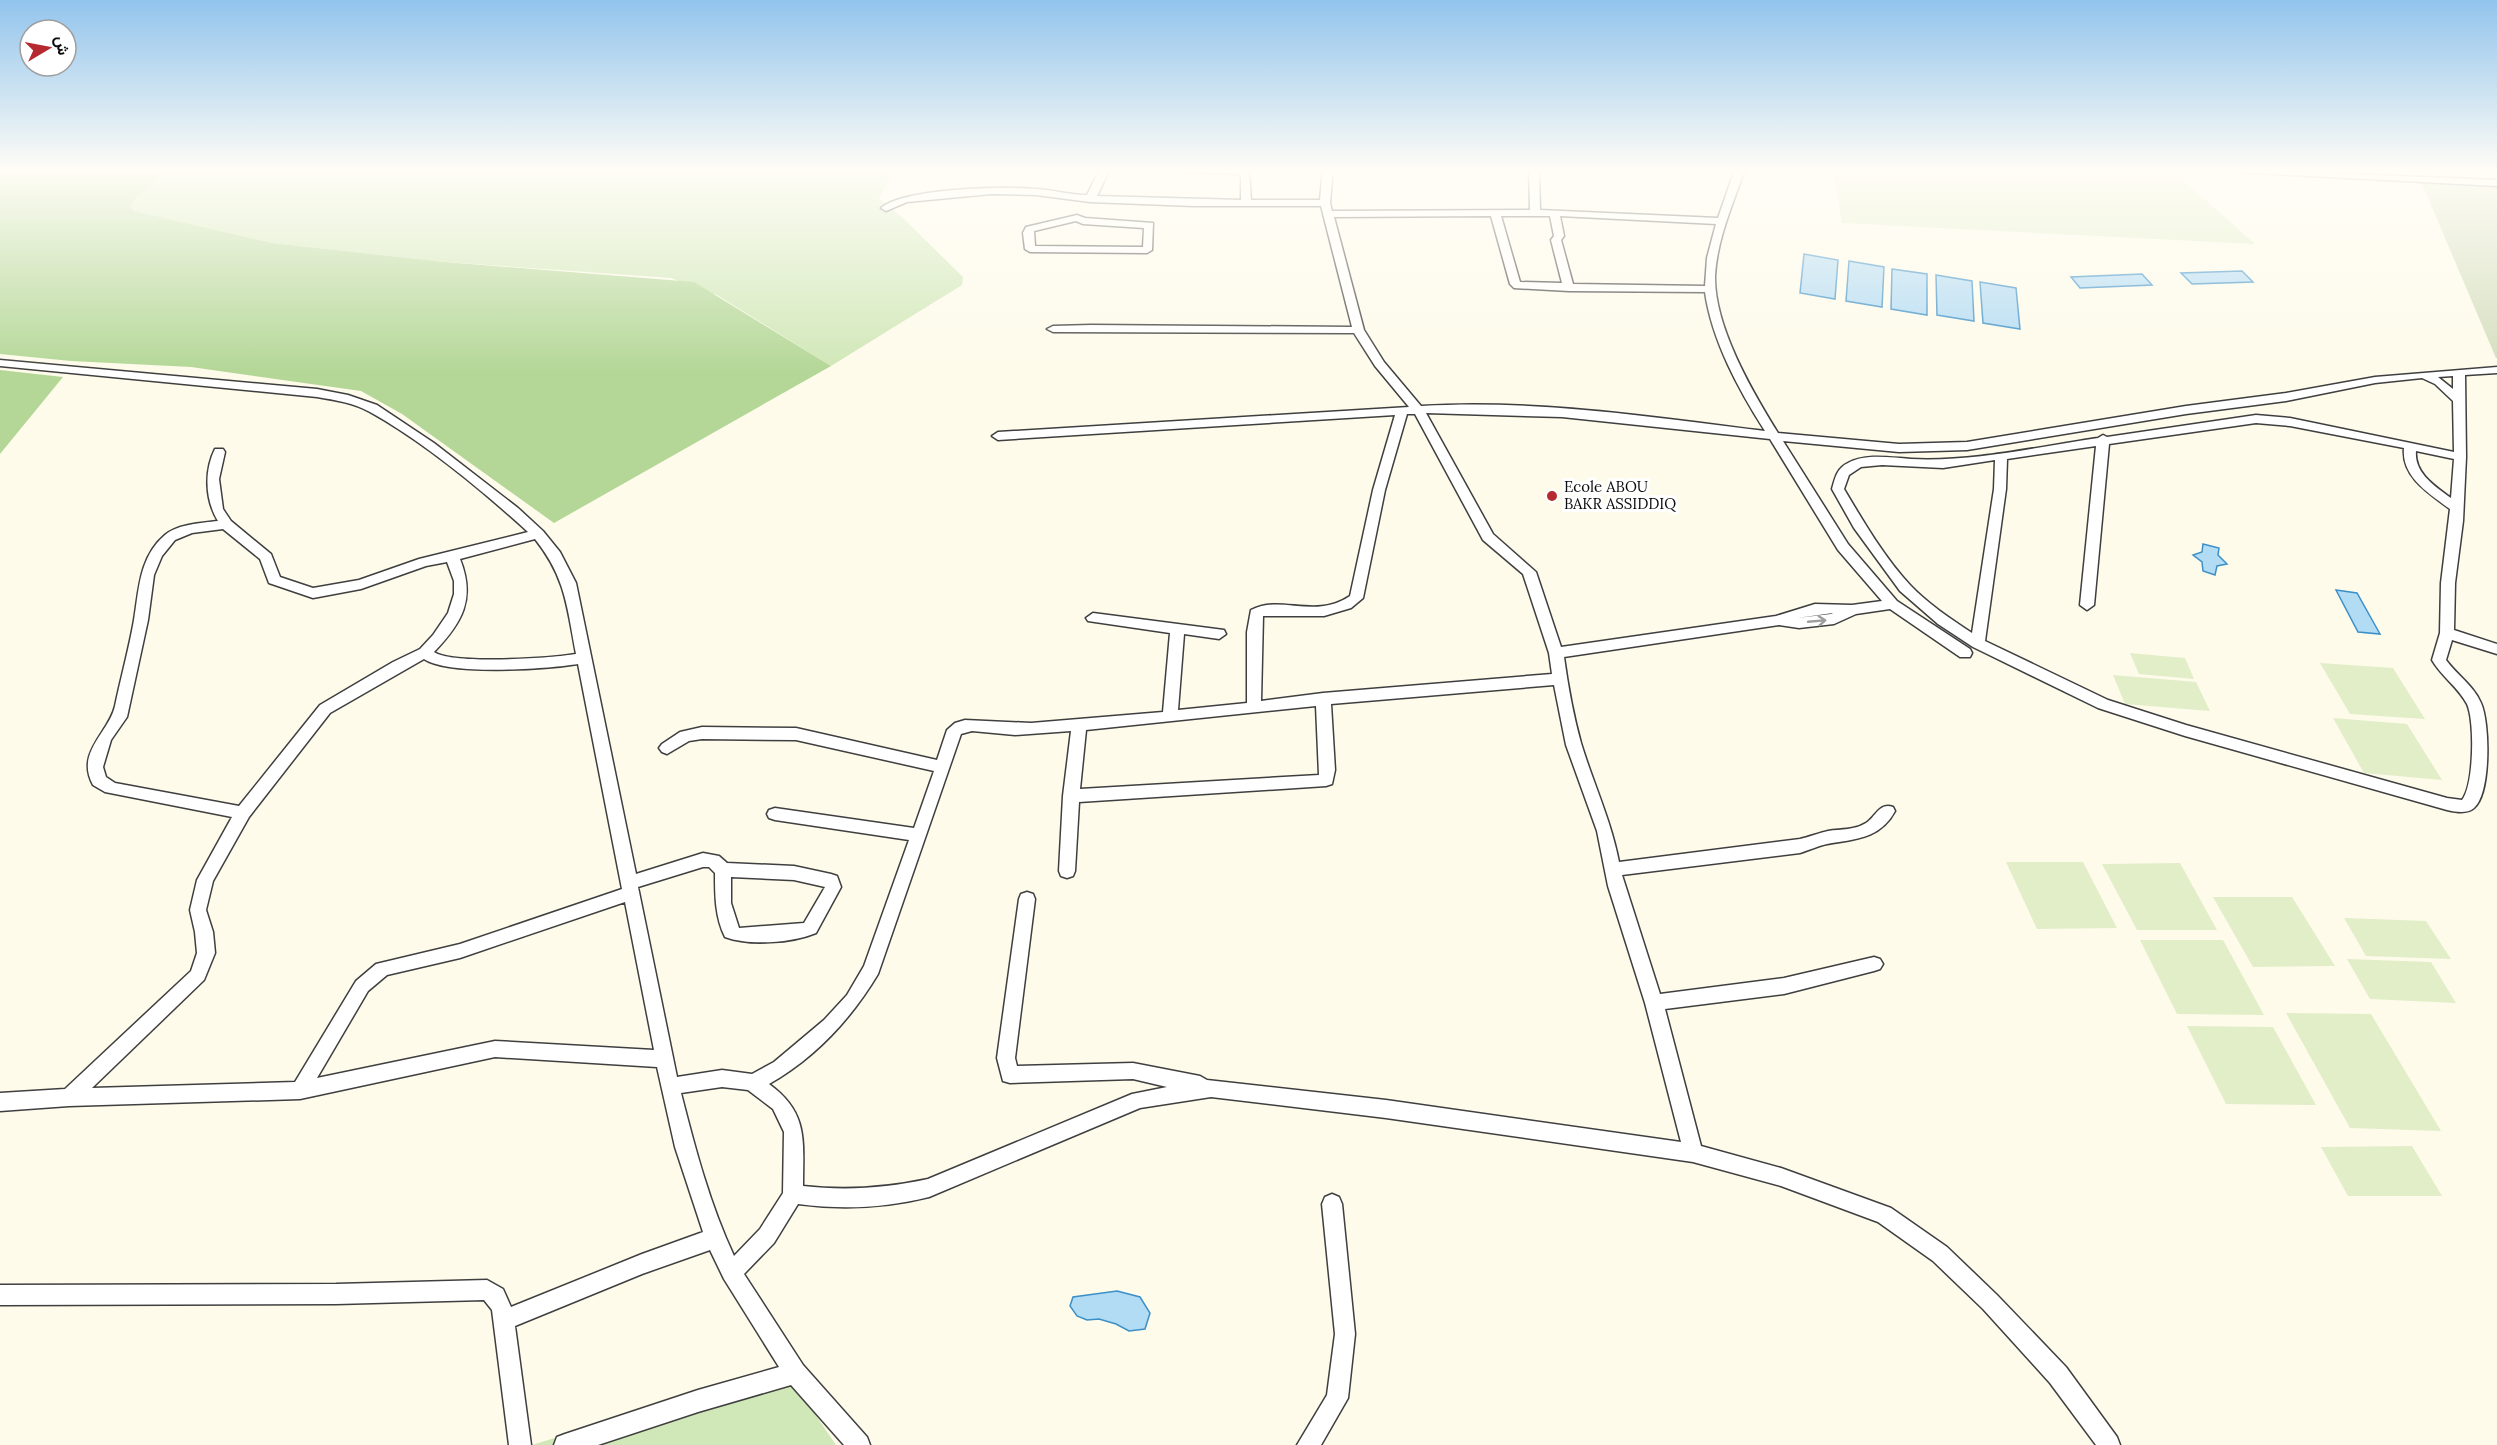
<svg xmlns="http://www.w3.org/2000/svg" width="2497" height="1445" font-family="Lora,Vazirmatn,serif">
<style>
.green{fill:#d0e7b7}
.forest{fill:#b4d797}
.cemetery{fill:#d4debe}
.pitch{fill:#e1eec8}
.water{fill:#b2dbf4;stroke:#3c90c8;stroke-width:1.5}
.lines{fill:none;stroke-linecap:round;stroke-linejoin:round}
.minor-casing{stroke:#3f3f3f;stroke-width:3}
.minor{fill:#fff;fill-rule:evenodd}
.oneway{stroke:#9e9e9e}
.poi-dot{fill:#b62930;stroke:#fff;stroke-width:2}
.labels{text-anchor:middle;stroke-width:6;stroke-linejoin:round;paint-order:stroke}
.poi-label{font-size:15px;fill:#0c0c0c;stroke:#fff;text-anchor:start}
</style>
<rect width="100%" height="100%" fill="#fefbeb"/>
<path class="green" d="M 169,169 L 894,169 L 879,199 L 902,217 L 963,277 L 962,285 L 831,366 L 717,295 L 671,278 L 445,262 L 272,243 L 134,211 L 131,208 L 133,201 Z
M 783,1367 L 836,1445 L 532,1445 Z"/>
<path class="forest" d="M 0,169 L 169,169 L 133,201 L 131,207 L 134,211 L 272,243 L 445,262 L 694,282 L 831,366 L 554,523 L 402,414 L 361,391 L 191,367 L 71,361 L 0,354 Z
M 0,370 L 63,377 L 0,454 Z"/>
<path class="cemetery" d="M 2420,179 L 2497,184 L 2497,358 L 2496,358 Z"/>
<path class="pitch" d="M 1833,169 L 2171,169 L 2255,244 L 1842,223 Z
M 2130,653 L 2185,658 L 2194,679 L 2139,674 Z
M 2320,663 L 2393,668 L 2425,719 L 2350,714 Z
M 2113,675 L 2196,682 L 2210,711 L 2125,704 Z
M 2333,718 L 2407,724 L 2442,780 L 2364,773 Z
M 2006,862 L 2083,862 L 2117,928 L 2037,929 Z
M 2180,863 L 2217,930 L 2137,930 L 2102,864 Z
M 2213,897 L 2292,897 L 2335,966 L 2253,967 Z
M 2344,918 L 2426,921 L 2451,959 L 2366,956 Z
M 2140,940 L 2223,940 L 2264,1015 L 2177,1014 Z
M 2347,959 L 2431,962 L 2456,1003 L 2370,999 Z
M 2286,1013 L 2371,1014 L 2441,1131 L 2350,1128 Z
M 2187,1026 L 2273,1027 L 2316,1105 L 2226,1104 Z
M 2412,1146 L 2442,1196 L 2348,1196 L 2321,1147 Z"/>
<path class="water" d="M 1804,254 L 1838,260 L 1835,299 L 1800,293 Z
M 1849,261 L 1884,267 L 1882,307 L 1846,301 Z
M 1892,269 L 1927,274 L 1927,315 L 1891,309 Z
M 2242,271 L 2253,282 L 2192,284 L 2181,273 Z
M 2142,274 L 2152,285 L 2080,288 L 2071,277 Z
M 1936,275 L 1972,281 L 1974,321 L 1937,315 Z
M 1980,282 L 2016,288 L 2020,329 L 1983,323 Z
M 2203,544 L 2219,548 L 2218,555 L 2227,564 L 2217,566 L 2215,575 L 2203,571 L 2202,562 L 2193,555 L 2202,552 Z
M 2336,590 L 2357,593 L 2380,634 L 2358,632 Z
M 1117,1291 L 1140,1297 L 1150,1313 L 1145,1329 L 1129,1331 L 1116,1324 L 1099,1319 L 1087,1320 L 1077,1316 L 1070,1306 L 1073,1297 Z"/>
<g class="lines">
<defs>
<path id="minor" d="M 1100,169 L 1110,169 L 1097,196 L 1241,200 L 1241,174 L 1184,172 L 1179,169 L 1249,169 L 1251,200 L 1320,200 L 1323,169 L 1333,169 L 1330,203 L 1332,211 L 1530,210 L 1529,169 L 1539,169 L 1540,210 L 1718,218 L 1735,169 L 1745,169 C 1733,204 1717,239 1715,276 C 1714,326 1752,391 1778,433 L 1899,444 L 1967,442 L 2186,406 L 2286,393 L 2375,377 L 2497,367 L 2497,373 L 2465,375 L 2466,457 L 2463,521 L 2455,583 L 2454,630 L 2497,644 L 2497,654 L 2452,640 L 2446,660 C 2457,675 2474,686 2481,703 C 2490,723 2491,793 2474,808 C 2467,814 2456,812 2447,810 L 2185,736 L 2098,708 L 1973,647 L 1938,624 L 1900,591 L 1854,528 L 1832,489 C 1835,478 1837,468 1848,463 C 1866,453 1892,458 1911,459 C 1973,462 2036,447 2098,438 L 2103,435 L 2107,437 L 2256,415 L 2290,418 L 2454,452 L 2453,401 L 2435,384 L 2422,378 L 2375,383 L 2286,401 L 2186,414 L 1967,450 L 1899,452 L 1783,441 L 1848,544 L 1897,601 L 1970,649 L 1972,653 L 1970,657 L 1960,657 L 1890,609 L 1856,614 L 1834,624 L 1799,628 L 1779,625 L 1564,657 C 1568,686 1573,714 1581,743 C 1593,783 1611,820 1619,862 L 1800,839 C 1809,837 1819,833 1828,831 C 1841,829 1855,830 1866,823 C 1876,817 1879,802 1893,807 L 1895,811 C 1880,839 1855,839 1827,844 C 1818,846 1809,850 1800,853 L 1622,875 L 1660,994 L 1784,978 L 1874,957 L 1880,959 L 1883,964 L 1880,969 L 1874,971 L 1784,994 L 1665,1009 L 1701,1146 L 1781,1168 L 1891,1208 L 1947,1247 L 1997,1295 L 2066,1367 L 2117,1437 L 2120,1445 L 2096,1445 L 2050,1383 L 1983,1309 L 1933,1261 L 1878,1222 L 1781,1186 L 1693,1162 L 1386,1118 L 1211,1097 L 1140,1108 L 929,1197 C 885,1208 843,1210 798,1204 L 774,1243 L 744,1274 L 803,1365 L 867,1437 L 870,1445 L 844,1445 L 791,1385 L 698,1412 L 598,1445 L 554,1445 L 557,1437 L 565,1434 L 698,1390 L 779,1367 L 724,1279 L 710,1250 L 642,1274 L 515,1326 L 531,1445 L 509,1445 L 492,1310 L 484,1300 L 336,1304 L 0,1305 L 0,1285 L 336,1284 L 487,1280 L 503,1289 L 511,1307 L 642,1254 L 703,1232 L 675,1147 L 657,1067 L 495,1057 L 300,1099 L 69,1106 L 0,1111 L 0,1093 L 65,1089 L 191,971 L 197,953 L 195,932 L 190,910 L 197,880 L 232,817 L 105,792 L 93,785 C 75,752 109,733 115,706 C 121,677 129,649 134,620 C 139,590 139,557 165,535 C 178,524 201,523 218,521 C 205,500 204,471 215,449 L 223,449 L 225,452 L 219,479 L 223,509 L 231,521 L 271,554 L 280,577 L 313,588 L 359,580 L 419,559 L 528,532 C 483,491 424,442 370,412 C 354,403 335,400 317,397 L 0,366 L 0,360 L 317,389 L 348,395 L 377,405 L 434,443 L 518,508 L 543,531 L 560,552 L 576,583 L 636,874 L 703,853 L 719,856 L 727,863 L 794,866 L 831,874 L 837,876 L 841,887 L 816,933 C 792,943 749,946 725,937 C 715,917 715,895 715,873 L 709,867 L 703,867 L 638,887 L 677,1077 L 722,1070 L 752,1074 L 774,1062 L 824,1020 L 847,995 L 864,966 L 909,840 L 775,820 L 769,818 L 767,814 L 769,810 L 775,808 L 914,828 L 934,771 L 796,740 L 702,739 L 689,741 L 667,754 L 662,752 L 659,748 L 662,744 L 680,732 L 702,727 L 796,728 L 937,760 L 947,730 L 955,723 L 965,720 L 1031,723 L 1163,712 L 1170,633 L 1088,621 L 1086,618 L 1093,613 L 1224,630 L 1226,634 L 1219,639 L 1184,634 L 1178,710 L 1247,703 L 1247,632 L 1251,610 C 1282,594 1314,620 1350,596 L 1373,490 L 1395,415 L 998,440 L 992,436 L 998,432 L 1409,407 L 1375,366 L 1354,333 L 1053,332 L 1047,329 L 1053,326 L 1091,325 L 1352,327 L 1321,206 L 1194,206 L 1090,202 L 1036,195 L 991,194 L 907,202 L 886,211 L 881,208 C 903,188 1004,186 1036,189 C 1053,190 1070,195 1087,195 ZM 1491,216 L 1510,284 L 1514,288 L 1569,291 L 1705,292 C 1712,341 1739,390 1765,431 C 1652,417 1535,399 1421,406 L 1384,362 L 1364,330 L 1334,217 ZM 1501,216 L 1550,216 L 1554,236 L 1551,240 L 1562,283 L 1520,282 ZM 1560,216 L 1716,224 L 1707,258 L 1705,286 L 1573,284 L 1561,240 L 1564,236 ZM 2453,376 L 2453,389 L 2438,377 ZM 1426,413 L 1562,417 L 1770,439 L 1838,550 L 1882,601 L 1852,605 L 1815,604 L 1776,616 L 1561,647 L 1536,572 L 1493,534 ZM 1407,414 L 1415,414 L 1483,540 L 1523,574 L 1549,653 L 1552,674 L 1323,693 L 1261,701 L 1263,616 L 1324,616 L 1351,608 L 1363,598 L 1385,490 ZM 2256,423 L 2290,426 L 2404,448 C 2401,477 2430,494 2450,509 L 2441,583 L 2440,633 L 2432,660 C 2441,676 2458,687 2467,704 C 2475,721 2474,785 2462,800 L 2447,798 L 2186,725 L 2108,700 L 1985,641 L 2006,489 L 2007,459 L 2096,446 L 2080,605 L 2087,610 L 2094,605 L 2109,444 ZM 2416,451 L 2454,459 L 2451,498 C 2435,486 2414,473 2416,451 ZM 1995,460 L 1994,489 L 1972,633 C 1951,619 1928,604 1910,585 C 1884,557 1863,521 1844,489 L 1849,475 L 1861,467 L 1882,465 L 1943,468 ZM 223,529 L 260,559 L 269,583 L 313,598 L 361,589 L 426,566 L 447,562 L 454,581 L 454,594 L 448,613 L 433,635 L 420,649 L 393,662 L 320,705 L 239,806 L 115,783 L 106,777 L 103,767 L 111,740 L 127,717 L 148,620 L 154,575 L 162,556 L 175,540 L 192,533 ZM 535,539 C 566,578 567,607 576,654 C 551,658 453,665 434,652 C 462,623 476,599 460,559 ZM 1833,613 L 1831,614 L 1797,618 ZM 424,659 C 449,676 547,669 578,664 L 622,889 L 460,944 L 376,964 L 356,981 L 295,1082 L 92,1088 L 204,980 L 215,953 L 213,932 L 206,910 L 213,881 L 249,817 L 330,713 ZM 1554,685 L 1566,745 L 1597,831 L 1608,886 L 1645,1003 L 1681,1142 L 1386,1100 L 1207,1080 L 1200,1076 L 1133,1063 L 1017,1066 L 1015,1058 L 1035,899 L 1033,894 L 1027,892 L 1021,894 L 1019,899 L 997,1058 L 1003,1081 L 1010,1083 L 1133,1079 L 1167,1087 L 1132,1094 L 928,1179 C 886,1188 846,1191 803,1186 C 803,1141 809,1113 769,1084 C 815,1058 851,1019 878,974 L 961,734 L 972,731 L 1015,735 L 1071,731 L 1063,796 L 1059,871 L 1061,876 L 1067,878 L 1073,876 L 1075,871 L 1079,802 L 1326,786 L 1332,784 L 1335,770 L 1331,704 ZM 1316,706 L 1319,775 L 1080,789 L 1086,730 ZM 731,877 L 794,880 L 825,887 L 804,923 L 739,928 L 731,903 ZM 625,902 L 654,1050 L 495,1041 L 317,1078 L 368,991 L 387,975 L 460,958 ZM 722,1087 L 748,1090 L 773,1109 L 784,1132 L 783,1193 L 760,1229 L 734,1256 C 710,1205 695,1148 681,1093 Z
M 2232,169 L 2497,180 L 2497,186 L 2237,172 Z
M 1077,215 L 1085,218 L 1153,223 L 1152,250 L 1147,253 L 1030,252 L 1025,249 L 1023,233 L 1026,227 ZM 1076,221 L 1083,224 L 1144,228 L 1143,247 L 1035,246 L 1034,231 Z
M 1332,1194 L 1339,1197 L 1342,1204 L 1355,1334 L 1348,1398 L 1321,1445 L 1297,1445 L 1327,1395 L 1335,1334 L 1322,1204 L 1325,1197 Z"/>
</defs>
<use href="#minor" class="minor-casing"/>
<use href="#minor" class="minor"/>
</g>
<defs><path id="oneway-shaft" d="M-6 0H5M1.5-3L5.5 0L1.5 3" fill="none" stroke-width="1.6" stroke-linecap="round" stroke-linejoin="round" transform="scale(1.5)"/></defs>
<use class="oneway" href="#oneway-shaft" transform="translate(1817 621) rotate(-5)"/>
<linearGradient id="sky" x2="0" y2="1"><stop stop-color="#92c4ed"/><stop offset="0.46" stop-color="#fffdf6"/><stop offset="1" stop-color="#fffdf6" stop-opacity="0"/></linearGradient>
<rect width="2497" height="371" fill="url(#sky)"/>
<circle class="poi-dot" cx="1552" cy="496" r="6"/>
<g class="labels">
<g class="poi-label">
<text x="1564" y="492">Ecole ABOU<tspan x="1564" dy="17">BAKR ASSIDDIQ</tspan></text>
</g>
</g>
<g transform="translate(48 48) rotate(80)"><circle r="28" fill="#ffffff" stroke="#9e9e9e" stroke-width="1.5"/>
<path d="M0-4.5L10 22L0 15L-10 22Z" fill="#b62930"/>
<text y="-9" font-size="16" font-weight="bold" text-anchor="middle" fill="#0c0c0c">ش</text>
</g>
</svg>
